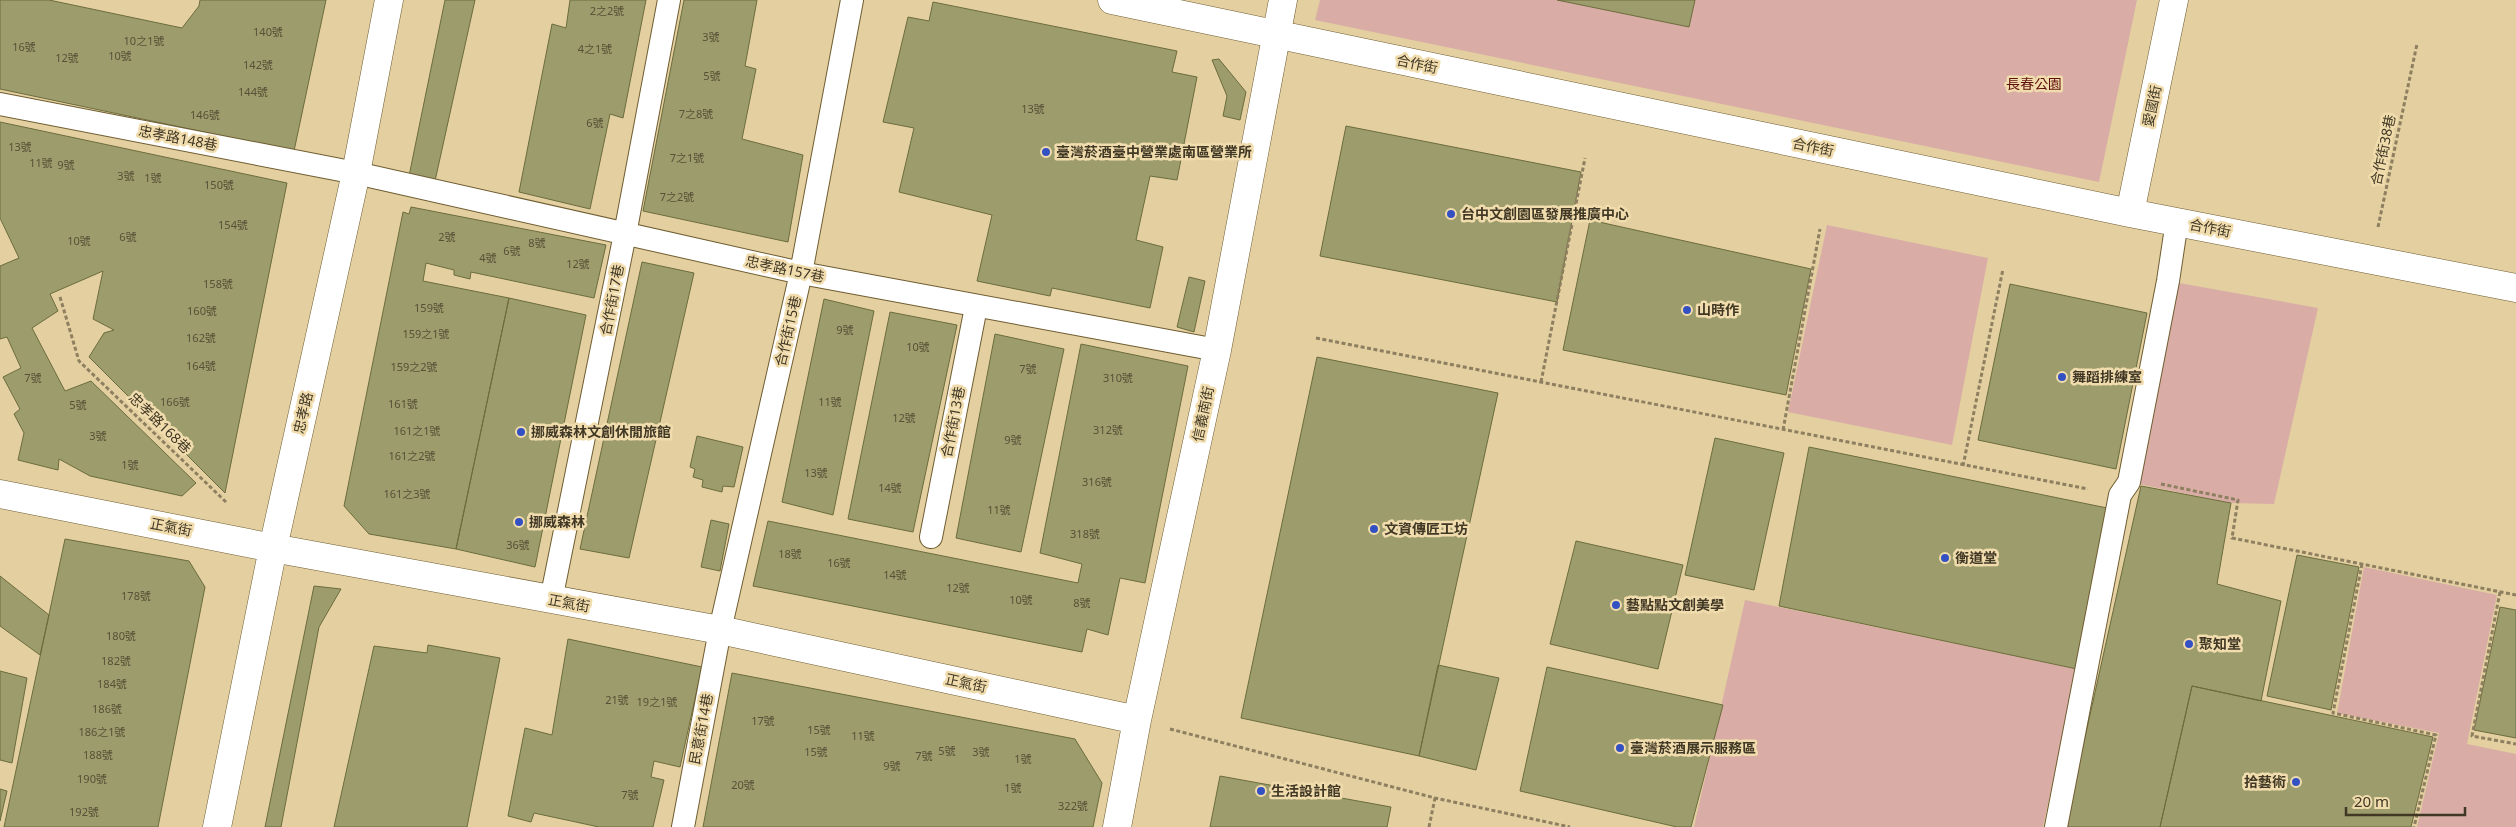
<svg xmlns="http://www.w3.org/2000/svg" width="2516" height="827" font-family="'Noto Sans','Noto Sans TC',sans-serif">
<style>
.green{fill:#d9ada6}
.building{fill:#9d9c6c;stroke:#6c6c3d}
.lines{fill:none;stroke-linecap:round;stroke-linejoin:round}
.service-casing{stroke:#6f5d31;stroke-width:24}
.minor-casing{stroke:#6f5d31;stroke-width:29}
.path{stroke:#8d7f5f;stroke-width:3;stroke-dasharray:4 2.5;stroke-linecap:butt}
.service{stroke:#fff;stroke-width:22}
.minor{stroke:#fff;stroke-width:28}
.poi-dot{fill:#3351c2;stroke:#f1dcad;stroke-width:2}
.labels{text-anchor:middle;stroke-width:5;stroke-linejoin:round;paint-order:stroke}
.number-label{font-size:11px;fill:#575137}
.street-label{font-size:14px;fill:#403825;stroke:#f1dcad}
.park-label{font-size:14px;fill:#5e0e0c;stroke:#f1dcad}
.poi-label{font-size:14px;font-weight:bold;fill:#403825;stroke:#f1dcad;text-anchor:start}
</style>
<rect width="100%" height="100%" fill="#e3cfa0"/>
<path class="green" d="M 1320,0 L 2137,0 L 2099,182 L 1315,20 Z
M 1827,225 L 1988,258 L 1952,445 L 1788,412 Z
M 2168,281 L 2318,308 L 2274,504 L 2231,503 L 2129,482 Z
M 2364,567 L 2497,595 L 2467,744 L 2516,754 L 2516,827 L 2417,827 L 2439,733 L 2337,713 Z
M 1745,600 L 2077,669 L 2043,827 L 1694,827 Z"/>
<path class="building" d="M 0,0 L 49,0 L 182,28 L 199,6 L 200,0 L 326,0 L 294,151 L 0,89 Z
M 445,0 L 475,0 L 435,181 L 409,176 Z
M 570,0 L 646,0 L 623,118 L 610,114 L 590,209 L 519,192 L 552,24 L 566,28 Z
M 684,0 L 757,0 L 745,66 L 756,69 L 742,139 L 803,155 L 788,242 L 643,211 Z
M 1557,0 L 1695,0 L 1689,27 Z
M 933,2 L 1177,51 L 1172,72 L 1197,77 L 1177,180 L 1150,176 L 1136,240 L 1163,247 L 1150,308 L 1052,288 L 1050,296 L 977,281 L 992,215 L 899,192 L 914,128 L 883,122 L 908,17 L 929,21 Z
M 1219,59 L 1246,92 L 1240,120 L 1223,116 L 1227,96 L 1212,60 Z
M 0,122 L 287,183 L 225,493 L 89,357 L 104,333 L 114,330 L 93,319 L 103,271 L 50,294 L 58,311 L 32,328 L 65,391 L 91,381 L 196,483 L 182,496 L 90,476 L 59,459 L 58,470 L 18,460 L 24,433 L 14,414 L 20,409 L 3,377 L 21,368 L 7,337 L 0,339 L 0,266 L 19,258 L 0,218 Z
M 1346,126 L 1581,172 L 1557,302 L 1320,256 Z
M 411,207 L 606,245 L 594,298 L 471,272 L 470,279 L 454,275 L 454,270 L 426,263 L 423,281 L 509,298 L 456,549 L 369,534 L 344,506 L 403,212 L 409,214 Z
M 1590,220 L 1811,269 L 1786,395 L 1563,350 Z
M 642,262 L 694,273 L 629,558 L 580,549 Z
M 1189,277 L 1205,281 L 1194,332 L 1177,327 Z
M 2010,284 L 2147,313 L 2116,469 L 1978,440 Z
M 509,298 L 586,315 L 535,567 L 456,549 Z
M 824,299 L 874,311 L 833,515 L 782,502 Z
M 890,312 L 957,325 L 913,532 L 848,519 Z
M 995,334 L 1064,349 L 1021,552 L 956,538 Z
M 1081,344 L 1188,366 L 1145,583 L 1120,578 L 1108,635 L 1087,629 L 1082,652 L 753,586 L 768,521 L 1078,583 L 1082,564 L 1040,553 Z
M 1317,357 L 1498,393 L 1419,756 L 1241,718 Z
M 697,436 L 743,447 L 734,487 L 723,486 L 722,492 L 702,487 L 703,480 L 693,477 L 695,469 L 690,467 Z
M 1715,438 L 1784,453 L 1754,590 L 1685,575 Z
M 1809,447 L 2112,509 L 2077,669 L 1779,606 Z
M 2141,486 L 2231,503 L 2217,584 L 2281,601 L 2261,701 L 2192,686 L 2160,827 L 2065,827 Z
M 711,520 L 729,524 L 720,571 L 701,567 Z
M 65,539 L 189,561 L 205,587 L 158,827 L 4,827 Z
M 1576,541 L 1683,565 L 1658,669 L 1550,644 Z
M 2297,555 L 2359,567 L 2331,710 L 2267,696 Z
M 0,576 L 49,615 L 40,655 L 0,626 Z
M 314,586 L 341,589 L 319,627 L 281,827 L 265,827 Z
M 2500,607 L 2516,610 L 2516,738 L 2474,730 Z
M 568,639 L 702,667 L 680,767 L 654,761 L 651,777 L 664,780 L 653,827 L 599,827 L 534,813 L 531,822 L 508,816 L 525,728 L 552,735 Z
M 428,645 L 500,658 L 467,827 L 334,827 L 374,646 L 427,653 Z
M 1438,665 L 1499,678 L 1476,770 L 1419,756 Z
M 1547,667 L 1723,705 L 1691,827 L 1677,827 L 1520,791 Z
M 0,671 L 27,678 L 12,763 L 0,760 Z
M 732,673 L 1075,739 L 1102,783 L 1093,827 L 703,827 Z
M 2192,686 L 2433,737 L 2411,827 L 2160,827 Z
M 1220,776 L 1391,807 L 1387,827 L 1210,827 Z
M 0,789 L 7,791 L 0,821 Z"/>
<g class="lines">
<defs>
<path id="service" d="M 0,104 L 356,173 L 801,273 L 1217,350
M 931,537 L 976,307
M 551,600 L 625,234 L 669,0
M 683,827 L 720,630 L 801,273 L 852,0
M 2056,827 L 2120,495 L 2129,482 L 2168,281 L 2177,221"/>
<path id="minor" d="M 1112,0 L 2130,213 L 2516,288
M 2130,213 L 2174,0
M 0,494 L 273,548 L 720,630 L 1137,720
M 217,827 L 273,548 L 356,173 L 389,0
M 1117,827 L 1137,720 L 1217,350 L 1283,0"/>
</defs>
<use href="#service" class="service-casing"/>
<use href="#minor" class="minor-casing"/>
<path class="path" d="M 2378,227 L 2417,44
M 60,297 L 79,361 L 226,502
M 1316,338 L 2088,489
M 1541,382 L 1585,158
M 1783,430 L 1820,229
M 1963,466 L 2003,269
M 2161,484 L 2238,500 L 2232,538 L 2516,595
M 2362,564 L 2333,713 L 2436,735 L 2414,827
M 2500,592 L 2472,736 L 2516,744
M 1170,729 L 1435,798 L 1570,827
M 1429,827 L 1435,798"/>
<use href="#service" class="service"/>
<use href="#minor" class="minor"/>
</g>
<g class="poi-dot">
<circle cx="1046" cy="152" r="5"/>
<circle cx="1451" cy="214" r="5"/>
<circle cx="1687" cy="310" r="5"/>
<circle cx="2062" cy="377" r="5"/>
<circle cx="521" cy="432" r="5"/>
<circle cx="519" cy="522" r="5"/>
<circle cx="1374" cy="529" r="5"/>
<circle cx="1945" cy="558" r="5"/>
<circle cx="1616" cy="605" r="5"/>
<circle cx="2189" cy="644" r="5"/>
<circle cx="1620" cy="748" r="5"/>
<circle cx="2296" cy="782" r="5"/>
<circle cx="1261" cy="791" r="5"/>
</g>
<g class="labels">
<g class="number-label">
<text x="607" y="15">2之2號</text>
<text x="268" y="36">140號</text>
<text x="711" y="41">3號</text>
<text x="144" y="45">10之1號</text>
<text x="24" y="51">16號</text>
<text x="595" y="53">4之1號</text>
<text x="120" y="60">10號</text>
<text x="67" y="62">12號</text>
<text x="258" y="69">142號</text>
<text x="712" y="80">5號</text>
<text x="253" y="96">144號</text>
<text x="1033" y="113">13號</text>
<text x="696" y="118">7之8號</text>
<text x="205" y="119">146號</text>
<text x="595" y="127">6號</text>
<text x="20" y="151">13號</text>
<text x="687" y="162">7之1號</text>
<text x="41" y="167">11號</text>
<text x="66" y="169">9號</text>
<text x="126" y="180">3號</text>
<text x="153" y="182">1號</text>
<text x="219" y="189">150號</text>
<text x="677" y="201">7之2號</text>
<text x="233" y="229">154號</text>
<text x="128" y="241">6號</text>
<text x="447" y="241">2號</text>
<text x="79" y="245">10號</text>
<text x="537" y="247">8號</text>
<text x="512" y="255">6號</text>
<text x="488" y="262">4號</text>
<text x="578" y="268">12號</text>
<text x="218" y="288">158號</text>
<text x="429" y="312">159號</text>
<text x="202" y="315">160號</text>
<text x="845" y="334">9號</text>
<text x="426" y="338">159之1號</text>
<text x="201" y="342">162號</text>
<text x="918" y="351">10號</text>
<text x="201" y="370">164號</text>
<text x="414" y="371">159之2號</text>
<text x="1028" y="373">7號</text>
<text x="33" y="382">7號</text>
<text x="1118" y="382">310號</text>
<text x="175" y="406">166號</text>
<text x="830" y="406">11號</text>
<text x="403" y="408">161號</text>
<text x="78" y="409">5號</text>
<text x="904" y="422">12號</text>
<text x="1108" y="434">312號</text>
<text x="417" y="435">161之1號</text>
<text x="98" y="440">3號</text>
<text x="1013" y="444">9號</text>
<text x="412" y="460">161之2號</text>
<text x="130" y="469">1號</text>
<text x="816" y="477">13號</text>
<text x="1097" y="486">316號</text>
<text x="890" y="492">14號</text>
<text x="407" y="498">161之3號</text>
<text x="999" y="514">11號</text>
<text x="1085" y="538">318號</text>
<text x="518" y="549">36號</text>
<text x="790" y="558">18號</text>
<text x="839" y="567">16號</text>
<text x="895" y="579">14號</text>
<text x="958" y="592">12號</text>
<text x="136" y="600">178號</text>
<text x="1021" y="604">10號</text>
<text x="1082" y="607">8號</text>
<text x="121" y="640">180號</text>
<text x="116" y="665">182號</text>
<text x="112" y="688">184號</text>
<text x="617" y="704">21號</text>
<text x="657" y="706">19之1號</text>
<text x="107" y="713">186號</text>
<text x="763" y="725">17號</text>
<text x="819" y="734">15號</text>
<text x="102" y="736">186之1號</text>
<text x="863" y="740">11號</text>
<text x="947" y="755">5號</text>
<text x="816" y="756">15號</text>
<text x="981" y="756">3號</text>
<text x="98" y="759">188號</text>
<text x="924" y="760">7號</text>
<text x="1023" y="763">1號</text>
<text x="892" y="770">9號</text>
<text x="92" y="783">190號</text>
<text x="743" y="789">20號</text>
<text x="1013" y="792">1號</text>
<text x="630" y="799">7號</text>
<text x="1073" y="810">322號</text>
<text x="84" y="816">192號</text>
</g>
<g class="street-label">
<text transform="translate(1417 64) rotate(12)" y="5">合作街</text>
<text transform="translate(2152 106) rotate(-78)" y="5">愛國街</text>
<text transform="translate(178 138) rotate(11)" y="5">忠孝路148巷</text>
<text transform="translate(1813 147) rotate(12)" y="5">合作街</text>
<text transform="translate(2383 150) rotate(-78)" y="5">合作街38巷</text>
<text transform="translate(2210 228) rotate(11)" y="5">合作街</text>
<text transform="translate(785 269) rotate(12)" y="5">忠孝路157巷</text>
<text transform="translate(612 300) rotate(-79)" y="5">合作街17巷</text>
<text transform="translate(788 331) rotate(-77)" y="5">合作街15巷</text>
<text transform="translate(303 413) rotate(-77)" y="5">忠孝路</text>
<text transform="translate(1203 414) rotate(-78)" y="5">信義南街</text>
<text transform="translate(953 422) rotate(-79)" y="5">合作街13巷</text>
<text transform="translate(160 423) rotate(44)" y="5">忠孝路168巷</text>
<text transform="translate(171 527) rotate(11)" y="5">正氣街</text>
<text transform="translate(569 603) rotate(10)" y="5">正氣街</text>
<text transform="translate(966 683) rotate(12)" y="5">正氣街</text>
<text transform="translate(701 729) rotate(-79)" y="5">民意街14巷</text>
</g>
<g class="park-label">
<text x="2034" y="89">長春公園</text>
</g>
<g class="poi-label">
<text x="1056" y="157">臺灣菸酒臺中營業處南區營業所</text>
<text x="1461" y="219">台中文創園區發展推廣中心</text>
<text x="1697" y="315">山時作</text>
<text x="2072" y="382">舞蹈排練室</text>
<text x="531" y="437">挪威森林文創休閒旅館</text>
<text x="529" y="527">挪威森林</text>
<text x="1384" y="534">文資傳匠工坊</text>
<text x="1955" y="563">衡道堂</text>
<text x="1626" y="610">藝點點文創美學</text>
<text x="2199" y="649">聚知堂</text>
<text x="1630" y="753">臺灣菸酒展示服務區</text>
<text x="2286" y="787" text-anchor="end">拾藝術</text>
<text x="1271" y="796">生活設計館</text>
</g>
</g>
<path d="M2346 807v8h119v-8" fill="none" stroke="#403825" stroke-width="2.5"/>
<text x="2354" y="807" font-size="15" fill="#403825" stroke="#f1dcad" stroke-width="4" paint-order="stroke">20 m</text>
</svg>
